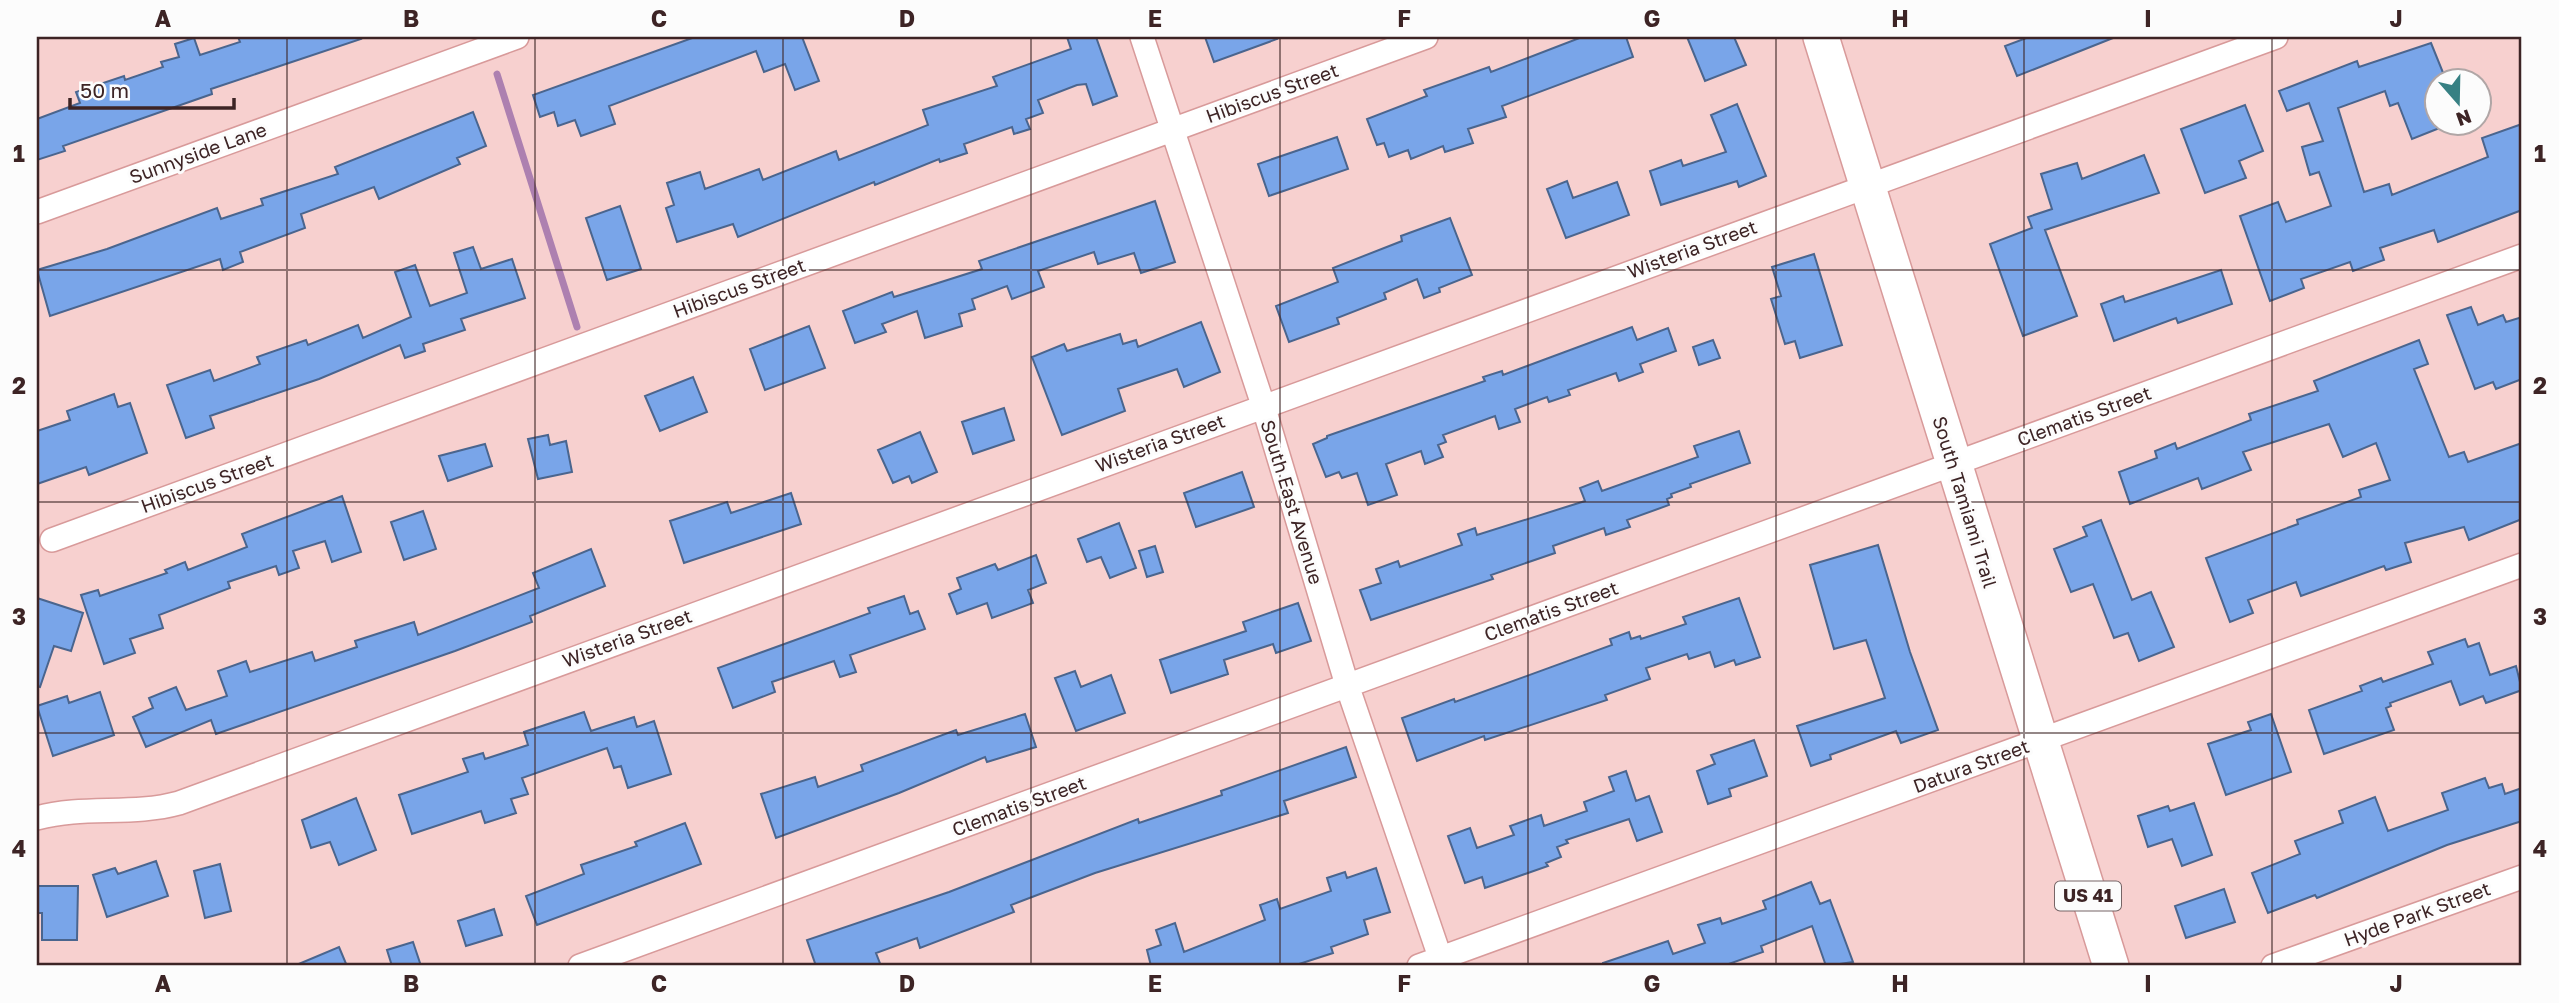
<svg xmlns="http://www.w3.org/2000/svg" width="2559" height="1003" font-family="'Golos Text',sans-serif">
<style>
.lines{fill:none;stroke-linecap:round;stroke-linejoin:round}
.stream{stroke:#ad80b0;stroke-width:7}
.building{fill:#79a5e9;stroke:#4a658e;stroke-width:2}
.street-casing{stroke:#d89a9a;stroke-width:26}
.primary-casing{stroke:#d89a9a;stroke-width:38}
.street{stroke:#fff;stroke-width:23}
.primary{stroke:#fff;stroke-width:35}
.grid{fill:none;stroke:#3d2425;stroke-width:2;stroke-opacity:0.55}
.labels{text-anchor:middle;stroke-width:6;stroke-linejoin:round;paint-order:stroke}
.shield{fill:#fcfcfc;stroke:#766566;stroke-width:2}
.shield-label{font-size:18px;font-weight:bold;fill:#3d2425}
.street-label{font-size:19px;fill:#3d2425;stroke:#fcfcfc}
.neatline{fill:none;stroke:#3d2425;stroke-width:2.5}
.grid-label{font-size:23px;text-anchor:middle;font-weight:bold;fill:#3d2425}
</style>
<rect width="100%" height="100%" fill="#f7d0cf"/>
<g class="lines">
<path class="stream" d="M 497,74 L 577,327"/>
</g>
<path class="building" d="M 238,37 L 360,37 L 361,39 L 211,89 L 212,94 L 63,146 L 65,151 L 37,160 L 37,119 L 80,103 L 76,92 L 124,76 L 125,80 L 163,67 L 161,62 L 179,57 L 175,44 L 194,38 L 200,55 L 240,42 Z
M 695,37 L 802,37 L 819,81 L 795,90 L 785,64 L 764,72 L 756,51 L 609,106 L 615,124 L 581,136 L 575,120 L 558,126 L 554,112 L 540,117 L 533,95 Z
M 1067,37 L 1096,37 L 1117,96 L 1093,105 L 1086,84 L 1077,85 L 1038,100 L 1043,113 L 1026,119 L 1030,129 L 1014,134 L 1012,127 L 964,144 L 967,153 L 940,162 L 939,159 L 875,185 L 874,182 L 738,237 L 733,224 L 677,242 L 666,208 L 674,205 L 667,183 L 700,172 L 705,189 L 759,169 L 763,180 L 836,151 L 839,160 L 928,125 L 923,110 L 997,86 L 993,77 L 1071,49 Z
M 1205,37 L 1276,37 L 1277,39 L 1214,62 Z
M 1582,37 L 1626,37 L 1633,57 L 1502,106 L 1506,117 L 1468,129 L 1473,143 L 1445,152 L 1443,146 L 1411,159 L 1408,150 L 1389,157 L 1384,143 L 1377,145 L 1367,119 L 1427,96 L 1424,90 L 1489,67 L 1491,72 Z
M 1687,37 L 1734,37 L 1746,65 L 1705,81 Z
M 2029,37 L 2113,37 L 2113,38 L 2017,76 L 2005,46 Z
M 2431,43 L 2446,80 L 2437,80 L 2437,129 L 2412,139 L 2398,103 L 2390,106 L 2385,91 L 2338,108 L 2364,192 L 2389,184 L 2392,195 L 2488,157 L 2482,138 L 2522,124 L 2522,210 L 2438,242 L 2434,230 L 2380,248 L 2384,260 L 2353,271 L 2350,262 L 2301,279 L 2304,288 L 2270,301 L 2240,216 L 2278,202 L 2286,222 L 2331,206 L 2319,172 L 2310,175 L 2302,147 L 2323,141 L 2309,103 L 2287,111 L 2279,91 L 2357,61 L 2359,67 Z
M 1737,104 L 1766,176 L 1739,187 L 1737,181 L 1661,205 L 1650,171 L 1681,160 L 1683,166 L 1726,152 L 1711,115 Z
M 2245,105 L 2263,151 L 2239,161 L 2246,178 L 2205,193 L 2181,129 Z
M 473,112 L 486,146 L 457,158 L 460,164 L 379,199 L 374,187 L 301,214 L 305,228 L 240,252 L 243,262 L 223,270 L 220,259 L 50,316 L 37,270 L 107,249 L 217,208 L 221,219 L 263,205 L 261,199 L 338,174 L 335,167 Z
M 1337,137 L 1348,169 L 1269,196 L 1258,164 Z
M 2144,155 L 2159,193 L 2045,230 L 2077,316 L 2023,336 L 1990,244 L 2032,228 L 2028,217 L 2052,209 L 2041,174 L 2077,163 L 2082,179 Z
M 1567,181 L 1573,198 L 1617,182 L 1629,215 L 1566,238 L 1547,189 Z
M 1155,201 L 1175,262 L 1141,273 L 1134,253 L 1098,264 L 1094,252 L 1038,271 L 1044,287 L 1012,299 L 1007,286 L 972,299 L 975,309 L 959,314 L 962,326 L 925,338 L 917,311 L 882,324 L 886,332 L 855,343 L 843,311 L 892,292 L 894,297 L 982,269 L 979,261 Z
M 620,206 L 641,269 L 607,280 L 586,218 Z
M 1450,218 L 1472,275 L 1439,288 L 1440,292 L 1424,298 L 1417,279 L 1384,293 L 1386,299 L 1337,318 L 1339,324 L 1289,342 L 1276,306 L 1338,282 L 1333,268 L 1402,241 L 1401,236 Z
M 473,247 L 481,269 L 512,259 L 525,298 L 461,319 L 465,330 L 423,344 L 425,351 L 405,358 L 400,345 L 319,379 L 210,416 L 214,428 L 186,438 L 167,385 L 210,370 L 214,381 L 260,364 L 257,357 L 306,340 L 308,345 L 358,325 L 363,338 L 411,317 L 395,272 L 415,265 L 430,306 L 467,293 L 454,253 Z
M 1814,254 L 1842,345 L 1800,358 L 1795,341 L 1785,344 L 1771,299 L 1781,296 L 1772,267 Z
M 2221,270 L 2232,304 L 2178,323 L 2176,318 L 2114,341 L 2101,304 L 2123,296 L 2125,302 Z
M 2471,307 L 2478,325 L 2503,315 L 2506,322 L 2522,317 L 2522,379 L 2496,389 L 2493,382 L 2475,389 L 2447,315 Z
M 1201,322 L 1220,372 L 1184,387 L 1177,369 L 1118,389 L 1125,411 L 1062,435 L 1032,357 L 1064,344 L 1067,351 L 1120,334 L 1123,344 L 1136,340 L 1138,347 Z
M 809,326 L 825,368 L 765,390 L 750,349 Z
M 1632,327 L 1637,340 L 1668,328 L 1676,351 L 1640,364 L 1643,372 L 1619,381 L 1616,373 L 1568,390 L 1570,395 L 1549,402 L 1547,397 L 1515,409 L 1520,422 L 1499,429 L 1495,416 L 1443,435 L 1446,442 L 1438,445 L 1443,457 L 1425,464 L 1421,451 L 1386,464 L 1397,495 L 1368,505 L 1357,473 L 1342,478 L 1339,472 L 1326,477 L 1313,444 L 1327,438 L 1327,436 L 1485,381 L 1483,377 L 1502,371 L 1503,375 Z
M 1713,340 L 1720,358 L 1699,365 L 1693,347 Z
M 2419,340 L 2428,364 L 2414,369 L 2449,457 L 2464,452 L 2468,462 L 2522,443 L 2522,519 L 2469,540 L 2464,527 L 2405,543 L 2411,562 L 2386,570 L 2384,566 L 2301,596 L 2296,582 L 2248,600 L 2253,613 L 2230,622 L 2206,558 L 2298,524 L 2297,520 L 2361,497 L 2359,490 L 2390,480 L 2376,443 L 2343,457 L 2329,424 L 2243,452 L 2251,470 L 2202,489 L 2198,478 L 2130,504 L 2119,472 L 2157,458 L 2155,451 L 2175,443 L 2177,449 L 2251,420 L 2249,414 L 2318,391 L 2314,381 Z
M 693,377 L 707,412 L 660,431 L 645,396 Z
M 114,394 L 118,407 L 130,403 L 147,453 L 89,475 L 86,467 L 37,484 L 37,431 L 70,420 L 67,411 Z
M 1004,408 L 1014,440 L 973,454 L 962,422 Z
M 1739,431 L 1750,463 L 1690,484 L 1691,487 L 1671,494 L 1672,497 L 1667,499 L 1669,505 L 1627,520 L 1630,527 L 1606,535 L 1604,528 L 1553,546 L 1555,553 L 1491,575 L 1493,579 L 1371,620 L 1360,590 L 1381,583 L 1376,569 L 1398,561 L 1400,567 L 1462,545 L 1458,534 L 1475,528 L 1477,535 L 1585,501 L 1580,488 L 1598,481 L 1602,491 L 1698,457 L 1694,446 Z
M 920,432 L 937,472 L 912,483 L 909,476 L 893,483 L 878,450 Z
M 548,435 L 550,445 L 566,441 L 572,472 L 538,479 L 528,439 Z
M 485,444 L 492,466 L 448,481 L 439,456 Z
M 1242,472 L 1254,507 L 1196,527 L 1184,493 Z
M 791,493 L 801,524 L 684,563 L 670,521 L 727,502 L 731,513 Z
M 342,496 L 361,552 L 332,562 L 325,541 L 293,551 L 299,568 L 279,575 L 276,566 L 228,582 L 230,588 L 159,615 L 163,628 L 130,639 L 135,653 L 104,664 L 81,595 L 98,590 L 100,596 L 167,573 L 165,570 L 185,562 L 188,570 L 247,547 L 242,534 Z
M 423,511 L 436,549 L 404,560 L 391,522 Z
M 2101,520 L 2132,600 L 2151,592 L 2174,647 L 2139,661 L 2128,633 L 2114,638 L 2093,584 L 2071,592 L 2054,549 L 2087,536 L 2083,527 Z
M 1119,523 L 1136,568 L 1110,578 L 1101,557 L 1087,562 L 1078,539 Z
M 1878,545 L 1910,652 L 1938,730 L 1901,743 L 1896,731 L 1830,755 L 1831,759 L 1811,766 L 1797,726 L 1885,698 L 1866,640 L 1834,649 L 1810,565 Z
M 1155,546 L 1163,572 L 1147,577 L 1139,551 Z
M 591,549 L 605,586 L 530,616 L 532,622 L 455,651 L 216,734 L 211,720 L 146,747 L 133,717 L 153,708 L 149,698 L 176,687 L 186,710 L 227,696 L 218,671 L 246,661 L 250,672 L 312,652 L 315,661 L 357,647 L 355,641 L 414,622 L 418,635 L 539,588 L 533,573 Z
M 1036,555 L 1046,583 L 1028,590 L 1033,603 L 992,618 L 987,603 L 957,614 L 949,594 L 961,589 L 957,578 L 995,564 L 998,570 Z
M 904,596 L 910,614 L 918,611 L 925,629 L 850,655 L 856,672 L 840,677 L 834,661 L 772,682 L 775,692 L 733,708 L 718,668 L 870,613 L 868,608 Z
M 37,598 L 83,613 L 71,651 L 54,646 L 40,687 L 37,686 Z
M 1739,598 L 1760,657 L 1736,665 L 1734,660 L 1715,667 L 1710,652 L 1689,659 L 1687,654 L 1646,668 L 1650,679 L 1605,695 L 1607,700 L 1485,740 L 1484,736 L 1417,761 L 1402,718 L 1454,699 L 1455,702 L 1612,645 L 1610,639 L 1629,632 L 1631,639 L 1640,636 L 1641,639 L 1686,624 L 1683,617 Z
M 1298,603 L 1311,641 L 1276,653 L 1273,644 L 1224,660 L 1228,674 L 1171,693 L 1160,660 L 1246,631 L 1243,622 Z
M 2465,639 L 2468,647 L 2479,643 L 2490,675 L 2516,666 L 2522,690 L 2486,703 L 2483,696 L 2460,705 L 2451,681 L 2390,703 L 2391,706 L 2386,708 L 2394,730 L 2324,754 L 2309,710 L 2362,691 L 2360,686 L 2381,678 L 2383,682 L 2433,664 L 2428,652 Z
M 1075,671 L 1081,687 L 1111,675 L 1125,713 L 1076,731 L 1055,678 Z
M 100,692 L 114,735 L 53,756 L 37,706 L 67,696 L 69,703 Z
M 584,712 L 591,731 L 634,717 L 637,727 L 654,721 L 671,774 L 628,788 L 621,766 L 614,768 L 607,748 L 522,778 L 528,794 L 511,799 L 516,813 L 485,823 L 481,811 L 412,834 L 399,795 L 468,772 L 463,759 L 483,753 L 485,759 L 528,745 L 524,732 Z
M 1025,714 L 1036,747 L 987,762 L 985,757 L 899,793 L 776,838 L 761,794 L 815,777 L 818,787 L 863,771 L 861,765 L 956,730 L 958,735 Z
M 2271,714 L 2291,772 L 2226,795 L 2208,744 L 2251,730 L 2248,722 Z
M 1754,740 L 1767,776 L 1729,789 L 1731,796 L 1708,804 L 1697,771 L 1715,764 L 1711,755 Z
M 1346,747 L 1356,777 L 1284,801 L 1288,813 L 1095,873 L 1011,905 L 1014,912 L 920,948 L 917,938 L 876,953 L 881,966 L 816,966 L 807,940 L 949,892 L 1138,819 L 1139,823 L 1222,795 L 1221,791 Z
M 1626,771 L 1636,801 L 1649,796 L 1662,832 L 1637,841 L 1629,819 L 1566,840 L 1568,843 L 1557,847 L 1561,857 L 1546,863 L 1548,866 L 1485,888 L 1482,877 L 1465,883 L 1448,836 L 1470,828 L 1477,848 L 1514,835 L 1510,826 L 1541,815 L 1544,826 L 1587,811 L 1584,802 L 1614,791 L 1609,777 Z
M 2485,778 L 2489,788 L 2502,784 L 2505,794 L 2522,788 L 2522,821 L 2447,845 L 2317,898 L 2315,895 L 2268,913 L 2252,873 L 2300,854 L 2295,841 L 2343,823 L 2339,811 L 2375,797 L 2388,831 L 2448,810 L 2442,793 Z
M 356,798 L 376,850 L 339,865 L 330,842 L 311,848 L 302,820 Z
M 2194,803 L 2212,855 L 2182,866 L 2172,839 L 2148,847 L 2138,816 L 2168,806 L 2170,811 Z
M 685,823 L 701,864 L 537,925 L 526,896 L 584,874 L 581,865 L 637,846 L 635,842 Z
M 156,861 L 168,896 L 107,917 L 93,875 L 115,868 L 118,874 Z
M 220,864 L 231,911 L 205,918 L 194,871 Z
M 1376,868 L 1390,912 L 1364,920 L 1368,934 L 1331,947 L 1333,953 L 1293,966 L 1151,966 L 1147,950 L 1161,945 L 1156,930 L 1175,923 L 1184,952 L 1265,920 L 1260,905 L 1277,899 L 1280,909 L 1331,891 L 1327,878 L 1345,872 L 1347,878 Z
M 1811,882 L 1820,904 L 1830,900 L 1853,962 L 1826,966 L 1812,926 L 1761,946 L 1763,952 L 1723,966 L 1603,966 L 1603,963 L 1668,941 L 1673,954 L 1705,943 L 1698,925 L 1720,918 L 1722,924 L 1766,909 L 1763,901 Z
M 37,886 L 78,886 L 77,940 L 42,940 L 42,913 L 37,913 Z
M 2224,889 L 2235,922 L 2186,938 L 2175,906 Z
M 494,909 L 502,935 L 466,946 L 458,921 Z
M 413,942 L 421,966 L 392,966 L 387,950 Z
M 339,947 L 347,966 L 294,966 Z"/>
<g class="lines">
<defs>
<path id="street" d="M 1142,37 L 1263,405 L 1347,685 L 1443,966
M 37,212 L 517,37
M 52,540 L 1426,37
M 37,818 C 84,805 132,816 179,803 L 2276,37
M 580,966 L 2522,256
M 1419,966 L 2522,565
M 2273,966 L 2522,877"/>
<path id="primary" d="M 1821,37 L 2111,966"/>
</defs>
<use href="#street" class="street-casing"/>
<use href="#primary" class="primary-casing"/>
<use href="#street" class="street"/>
<use href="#primary" class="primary"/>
</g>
<path class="grid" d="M 287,37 L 287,966M 535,37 L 535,966M 783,37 L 783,966M 1031,37 L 1031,966M 1280,37 L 1280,966M 1528,37 L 1528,966M 1776,37 L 1776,966M 2024,37 L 2024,966M 2272,37 L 2272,966M 37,270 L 2522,270M 37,502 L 2522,502M 37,733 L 2522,733"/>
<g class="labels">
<rect class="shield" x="2055" y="881.5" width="66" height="29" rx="5"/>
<g class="shield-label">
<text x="2088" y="902">US 41</text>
</g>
<g class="street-label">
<text transform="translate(1272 93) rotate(-20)" y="7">Hibiscus Street</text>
<text transform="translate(198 153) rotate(-20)" y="7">Sunnyside Lane</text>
<text transform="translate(1692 249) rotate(-20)" y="7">Wisteria Street</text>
<text transform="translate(739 288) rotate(-20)" y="7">Hibiscus Street</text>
<text transform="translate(2084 416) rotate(-20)" y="7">Clematis Street</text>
<text transform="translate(1160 443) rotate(-20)" y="7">Wisteria Street</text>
<text transform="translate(207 483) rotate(-20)" y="7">Hibiscus Street</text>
<text transform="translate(1292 502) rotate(73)" y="7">South East Avenue</text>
<text transform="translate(1965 502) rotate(73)" y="7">South Tamiami Trail</text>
<text transform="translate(1551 611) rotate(-20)" y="7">Clematis Street</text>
<text transform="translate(627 638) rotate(-20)" y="7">Wisteria Street</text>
<text transform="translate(1971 766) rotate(-20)" y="7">Datura Street</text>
<text transform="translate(1019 806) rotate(-20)" y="7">Clematis Street</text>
<text transform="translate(2417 914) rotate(-20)" y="7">Hyde Park Street</text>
</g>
</g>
<rect width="2559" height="1003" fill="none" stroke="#fcfcfc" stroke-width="77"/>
<g transform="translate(2458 102) rotate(160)"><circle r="33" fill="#fcfcfc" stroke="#b0a6a6" stroke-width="2"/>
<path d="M0-5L12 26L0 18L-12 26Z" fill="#378083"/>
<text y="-10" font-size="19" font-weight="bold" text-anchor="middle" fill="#3d2425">N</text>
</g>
<path d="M70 98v10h164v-10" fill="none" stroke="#3d2425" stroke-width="3.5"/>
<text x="80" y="98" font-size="21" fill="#3d2425" stroke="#fcfcfc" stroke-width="5" paint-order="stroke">50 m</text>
<rect x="38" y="38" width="2482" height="926" class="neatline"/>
<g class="grid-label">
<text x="163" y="27">A</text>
<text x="411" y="27">B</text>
<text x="659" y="27">C</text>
<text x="907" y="27">D</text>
<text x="1155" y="27">E</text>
<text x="1404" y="27">F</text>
<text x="1652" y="27">G</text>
<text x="1900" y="27">H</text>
<text x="2148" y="27">I</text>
<text x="2396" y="27">J</text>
<text x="19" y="162">1</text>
<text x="2540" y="162">1</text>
<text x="19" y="394">2</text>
<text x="2540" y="394">2</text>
<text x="19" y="625">3</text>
<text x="2540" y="625">3</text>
<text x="19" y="857">4</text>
<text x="2540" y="857">4</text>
<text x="163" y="992">A</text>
<text x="411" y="992">B</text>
<text x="659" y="992">C</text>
<text x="907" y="992">D</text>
<text x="1155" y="992">E</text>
<text x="1404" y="992">F</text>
<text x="1652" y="992">G</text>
<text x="1900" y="992">H</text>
<text x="2148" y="992">I</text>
<text x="2396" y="992">J</text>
</g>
</svg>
